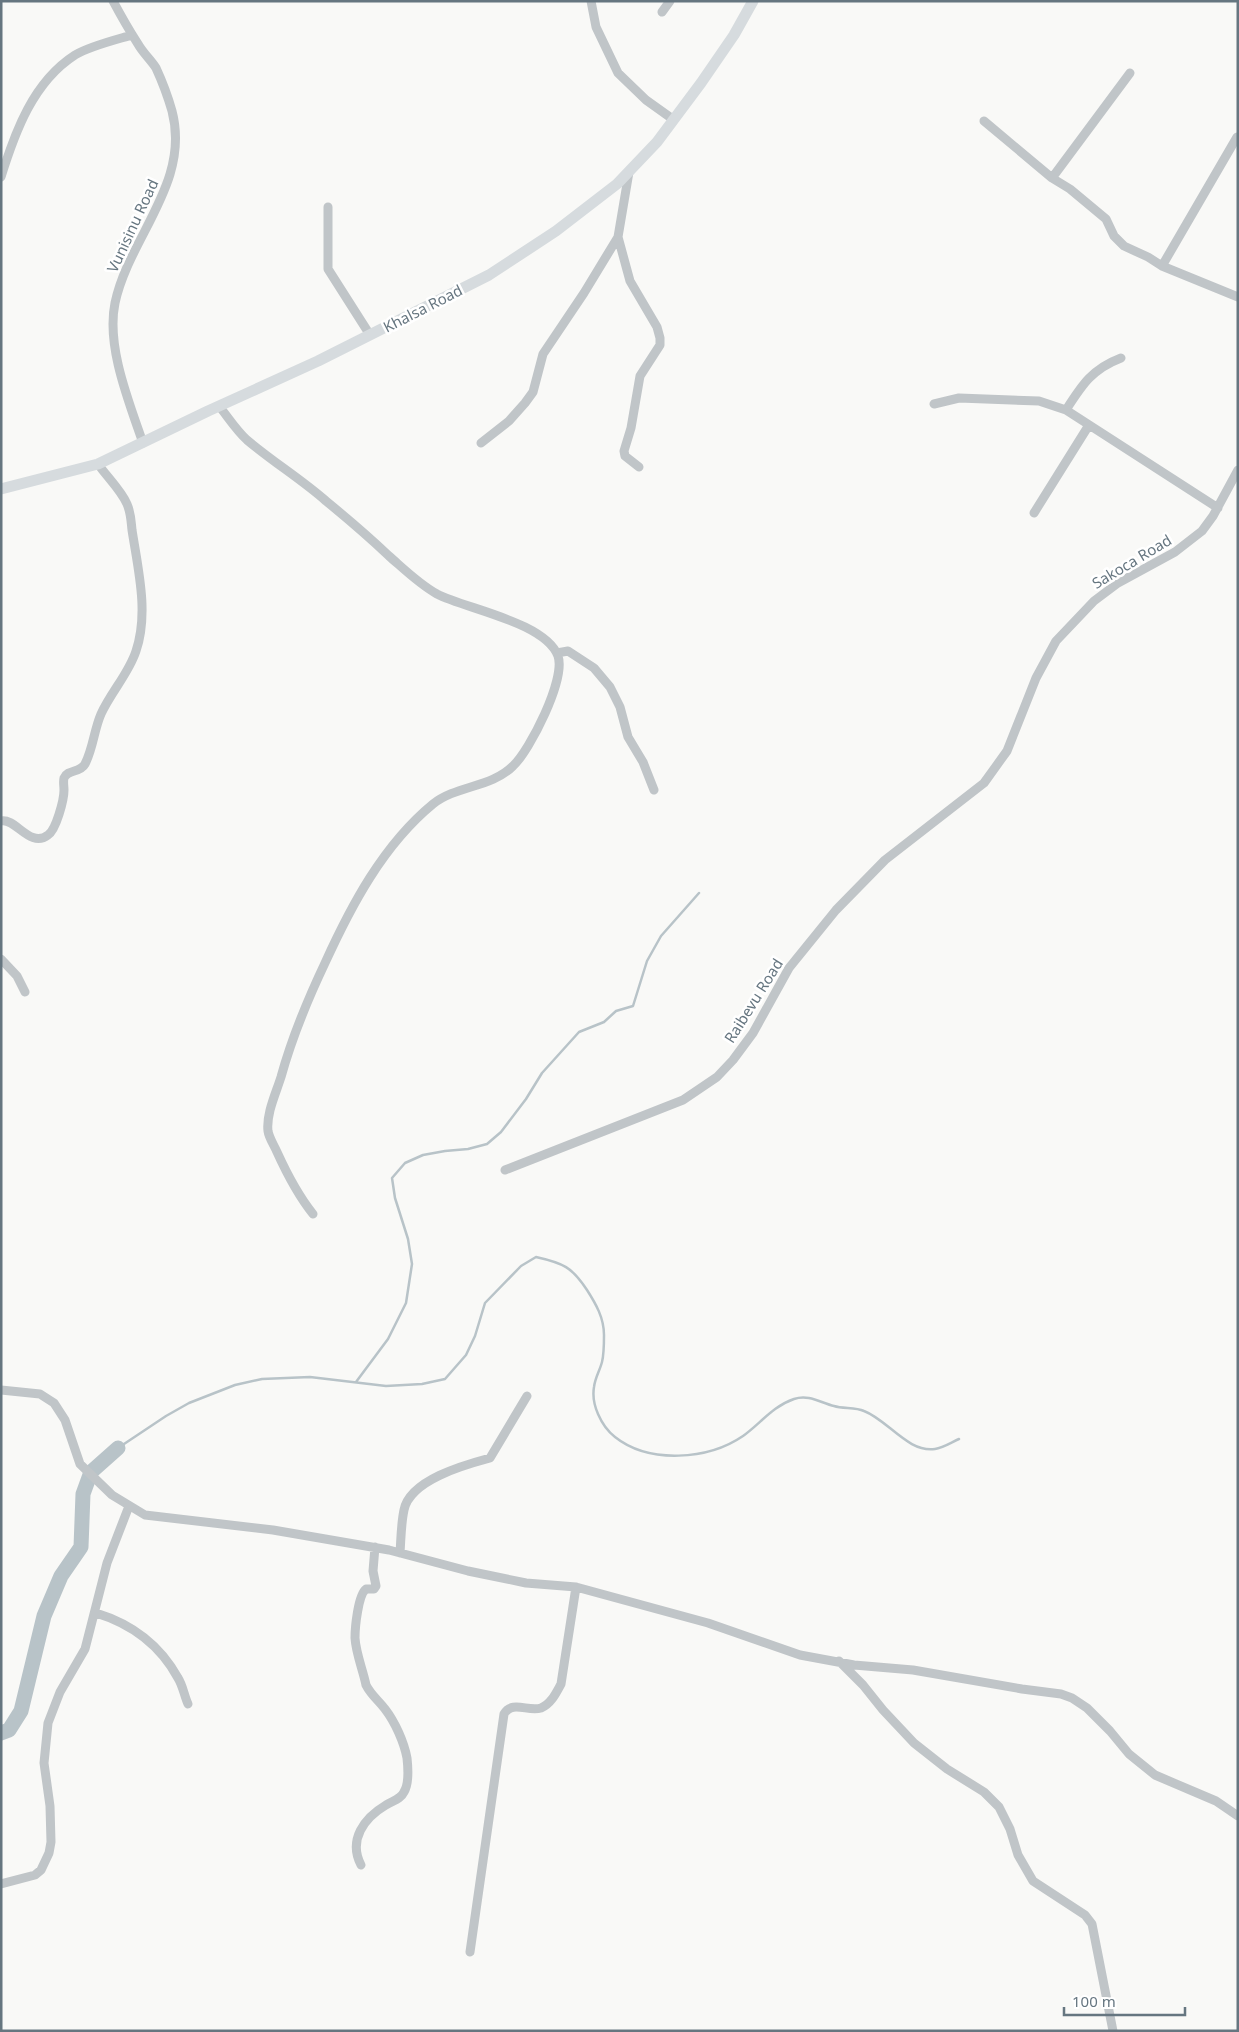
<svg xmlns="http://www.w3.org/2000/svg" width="1239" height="2032" font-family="'Noto Sans',sans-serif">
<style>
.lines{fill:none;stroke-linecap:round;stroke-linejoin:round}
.stream{stroke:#b8c3c8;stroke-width:2.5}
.river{stroke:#b8c3c8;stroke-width:15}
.minor{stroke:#c0c5c8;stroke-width:9}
.major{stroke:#d6dbde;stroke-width:11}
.labels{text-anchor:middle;stroke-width:5;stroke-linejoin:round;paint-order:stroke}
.street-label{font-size:15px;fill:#667680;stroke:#fff}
</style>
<rect width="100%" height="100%" fill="#f9f9f7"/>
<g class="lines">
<path class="stream" d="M 356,1382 L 388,1339 L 406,1303 L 412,1264 L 408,1239 L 395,1198 L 392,1178 L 405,1163 L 423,1155 L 445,1151 L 468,1149 L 487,1144 L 501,1132 L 526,1099 L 542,1073 L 579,1032 L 604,1022 L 616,1011 L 633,1006 L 647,961 L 661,936 L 699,893
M 118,1448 L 166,1416 L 189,1403 L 235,1385 L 262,1379 L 310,1377 L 386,1386 L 422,1384 L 445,1379 L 466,1355 L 475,1336 L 485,1303 L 521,1266 L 536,1257 C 563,1263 572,1267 587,1290 C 596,1304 604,1318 604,1335 C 604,1344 604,1354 602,1362 C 600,1370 595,1378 594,1387 C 591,1404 601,1426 615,1437 C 649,1464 708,1460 743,1436 C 760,1424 773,1406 794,1399 C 809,1394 821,1403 834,1406 C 843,1409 855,1407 864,1411 C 888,1420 908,1453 935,1449 C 943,1448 952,1442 959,1439"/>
<path class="river" d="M 1,1733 L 9,1730 L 21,1711 L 44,1616 L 61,1576 L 81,1547 L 83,1494 L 91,1472 L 118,1448"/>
<path class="minor" d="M 113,1 C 121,16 129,30 138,44 C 143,53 151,60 156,68 C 162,81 168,97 172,111 C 191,183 129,237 115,303 C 106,346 129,402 143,443
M 591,1 L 596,27 L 618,73 L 646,100 L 674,120
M 662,12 L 670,1
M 984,121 L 1052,178 L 1070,189 L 1106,219 L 1114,236 L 1124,246 L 1148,257 L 1162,266 L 1238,297
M 629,172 L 618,237 L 630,281 L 657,327 L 660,338 L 660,345 L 640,376 L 631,428 L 624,451 L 625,456 L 639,467
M 1,177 C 15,132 33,82 75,55 C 90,46 115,40 132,35
M 1052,178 L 1130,73
M 328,207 L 328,269 L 370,335
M 1162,266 L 1237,137
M 934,404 L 959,398 L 1039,401 L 1066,410 L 1218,508
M 219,406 C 228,417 236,430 247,440 C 273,462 301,479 326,501 C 348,519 369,537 389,556 C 404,569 419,584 437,594 C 466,609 545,622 558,656 C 566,679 530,750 513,766 C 491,788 457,785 433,804 C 383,845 351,906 325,963 C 307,1001 292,1037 281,1077 C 276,1093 266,1114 268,1131 C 269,1138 274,1145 277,1152 C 287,1174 297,1194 313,1214
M 1066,410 C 1082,385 1092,369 1121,358
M 481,443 L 509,421 L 525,403 L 533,392 L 543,354 L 584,293 L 618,237
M 1034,513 L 1089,425
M 557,653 L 568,651 L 594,668 L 610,687 L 620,707 L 628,737 L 643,762 L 654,790
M 1,821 C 15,817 30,849 48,835 C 56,830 64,800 64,790 C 64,786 63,782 64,778 C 68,769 80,773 85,764 C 93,749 94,730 101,714 C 111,692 129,673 136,651 C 149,613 138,569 132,530 C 131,521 131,513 127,504 C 121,490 107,477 98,464
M 1,959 L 17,976 L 25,992
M 505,1170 L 683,1100 L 717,1077 L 733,1060 L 753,1033 L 789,968 L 836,910 L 885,860 L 984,783 L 1007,751 L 1036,678 L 1056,641 L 1094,601 L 1118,583 L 1175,552 L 1202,531 L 1213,516 L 1238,470
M 1,1390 L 40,1394 L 54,1403 L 65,1420 L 80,1464 L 112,1495 L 145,1515 L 273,1530 L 389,1550 L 468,1571 L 526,1583 L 576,1587 L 708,1623 L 800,1655 L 854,1665 L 913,1670 L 1022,1689 L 1061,1694 L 1072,1698 L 1087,1708 L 1110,1731 L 1129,1754 L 1155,1775 L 1216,1801 L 1238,1816
M 400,1553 C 401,1539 401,1524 404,1510 C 410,1480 464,1465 490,1458 L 527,1396
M 96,1613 C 132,1624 160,1645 178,1678 C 183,1686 184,1695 188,1704
M 839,1661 L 863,1685 L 883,1710 L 914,1743 L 947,1769 L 984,1792 L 999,1807 L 1010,1829 L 1018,1855 L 1033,1881 L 1085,1915 L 1092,1924 L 1113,2031
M 361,1865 C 348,1840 364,1818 386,1805 C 392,1801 401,1799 404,1792 C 409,1784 408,1767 407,1758 C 404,1742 395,1722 385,1709 C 379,1701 371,1695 366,1685 C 363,1670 356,1654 355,1638 C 355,1628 358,1595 366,1589 L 374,1589 L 376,1586 L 373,1571 L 375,1547
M 1,1884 L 35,1875 L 41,1870 L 49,1853 L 51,1842 L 50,1806 L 44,1763 L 48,1723 L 60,1692 L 85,1649 L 107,1563 L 129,1506
M 470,1952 L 504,1714 C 512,1700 528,1712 541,1708 C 551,1704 556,1693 561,1684 L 576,1587"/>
<path class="major" d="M 1,489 L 98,464 L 208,411 L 318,361 L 489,275 L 556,231 L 617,184 L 657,142 L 701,83 L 734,35 L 753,1"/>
</g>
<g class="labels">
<g class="street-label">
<text transform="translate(133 226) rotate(-65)" y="5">Vunisinu Road</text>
<text transform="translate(423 309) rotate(-27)" y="5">Khalsa Road</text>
<text transform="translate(1132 562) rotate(-31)" y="5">Sakoca Road</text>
<text transform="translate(754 1001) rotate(-58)" y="5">Raibevu Road</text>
</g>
</g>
<rect width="1239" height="2032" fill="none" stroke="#667680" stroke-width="5"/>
<path d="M1064 2007v8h121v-8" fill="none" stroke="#667680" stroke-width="2.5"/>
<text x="1072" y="2007" font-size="15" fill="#667680" stroke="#ffffff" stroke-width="4" paint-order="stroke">100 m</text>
</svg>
